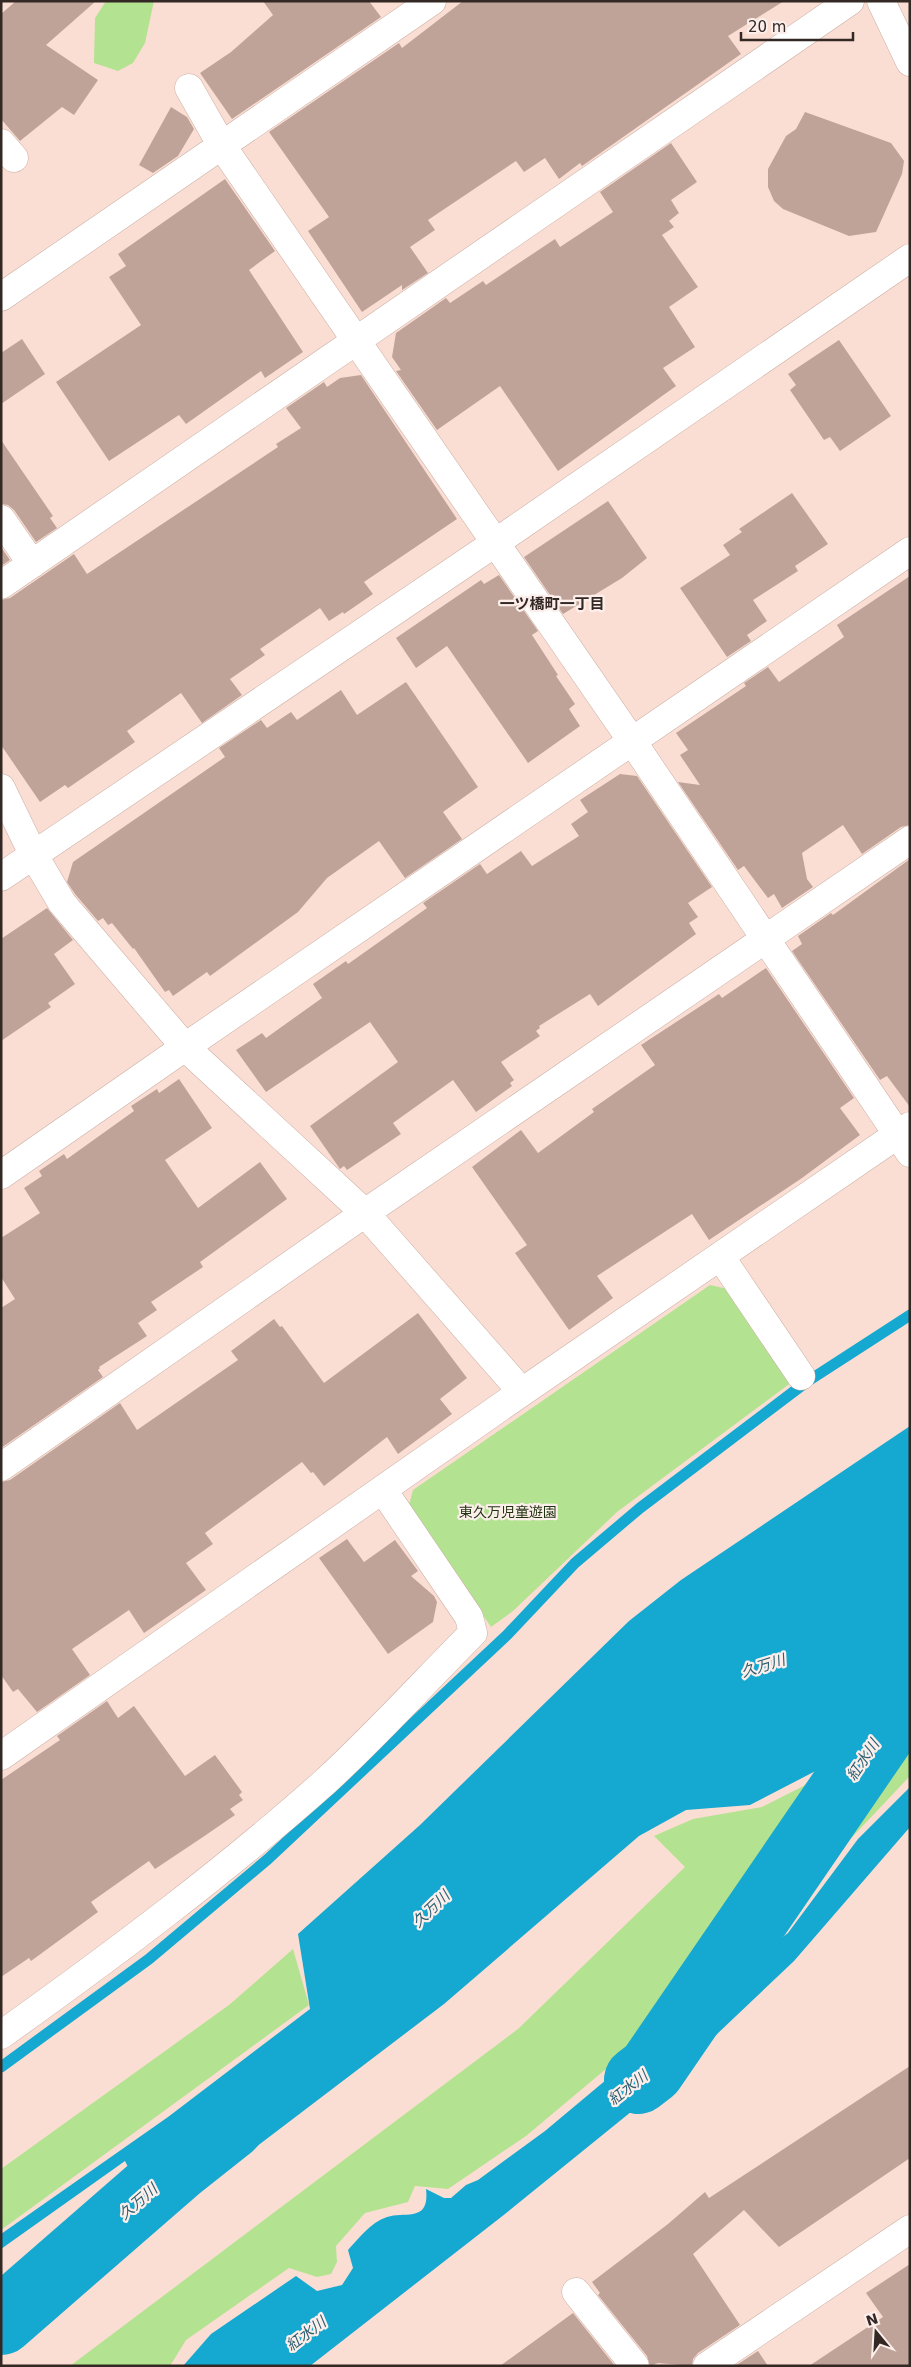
<svg xmlns="http://www.w3.org/2000/svg" width="911" height="2367" font-family="'DejaVu Sans','Noto Sans JP',sans-serif">
<style>
.green{fill:#b3e390}
.water{fill:#15a8d0}
.lines{fill:none;stroke-linecap:round;stroke-linejoin:round}
.stream{stroke:#15a8d0;stroke-width:11}
.river{stroke:#15a8d0;stroke-width:68}
.building{fill:#bfa399}
.minor-casing{stroke:#cbafa5;stroke-width:29}
.tertiary-casing{stroke:#cbafa5;stroke-width:29}
.minor{stroke:#fff;stroke-width:28}
.tertiary{stroke:#fff;stroke-width:28}
.labels{text-anchor:middle;stroke-width:4.5;stroke-linejoin:round;paint-order:stroke}
.park-label{font-size:14px;fill:#1f320f;stroke:#fcefeb}
.neighbourhood-label{font-size:15px;font-weight:bold;fill:#332824;stroke:#fcefeb}
.water-label{font-size:15px;font-style:italic;fill:#2c5f71;stroke:#fcefeb}
</style>
<rect width="100%" height="100%" fill="#fbded3"/>
<path class="green" d="M 106,1 L 154,1 L 145,43 L 133,63 L 118,71 L 94,63 L 95,18 Z
M 710,1285 L 728,1289 L 792,1382 L 617,1512 L 513,1611 L 491,1627 L 409,1505 L 413,1490 Z
M 910,1732 L 910,1776 L 806,1886 L 779,1921 L 631,2048 L 526,2136 L 448,2189 L 415,2186 L 408,2202 L 365,2213 L 336,2246 L 337,2262 L 331,2274 L 317,2277 L 289,2268 L 186,2340 L 170,2366 L 70,2366 L 518,2029 L 685,1867 L 654,1836 L 693,1819 L 762,1807 Z
M 293,1949 L 309,2005 L 1,2230 L 1,2169 L 229,2005 Z"/>
<path class="water" d="M 910,1426 L 910,1722 L 750,1805 L 686,1810 L 639,1836 L 444,2004 L 206,2185 L 214,2171 L 215,2159 L 173,2182 L 137,2185 L 125,2161 L 1,2249 L 1,2234 L 168,2117 L 310,2009 L 298,1934 L 420,1825 L 629,1621 L 681,1580 Z
M 910,1787 L 910,1827 L 794,1961 L 658,2090 L 505,2214 L 310,2366 L 183,2366 L 211,2334 L 296,2276 L 317,2291 L 342,2285 L 353,2268 L 348,2250 C 360,2237 370,2223 387,2217 C 405,2211 430,2223 426,2189 L 444,2198 L 451,2198 L 466,2185 L 478,2180 L 545,2131 L 698,2003 L 788,1933 L 858,1839 Z"/>
<g class="lines">
<path class="stream" d="M 1,2067 L 149,1959 L 268,1859 L 507,1635 L 575,1563 L 640,1508 L 805,1383 L 910,1315"/>
<path class="river" d="M 638,2080 L 651,2070 L 910,1692
M 1,2321 L 178,2167 L 231,2125"/>
</g>
<path class="building" d="M 16,1 L 96,1 L 46,45 L 98,80 L 74,115 L 62,107 L 20,141 L 1,119 L 1,14 Z
M 263,1 L 369,1 L 381,17 L 232,119 L 200,73 L 231,52 L 273,15 Z
M 463,1 L 784,1 L 728,36 L 741,54 L 582,166 L 580,163 L 559,179 L 545,158 L 524,172 L 516,161 L 428,220 L 435,230 L 410,247 L 428,273 L 402,290 L 402,285 L 362,312 L 308,231 L 329,217 L 269,132 L 399,43 L 402,48 Z
M 171,107 L 187,117 L 194,129 L 178,156 L 153,173 L 139,165 Z
M 805,112 L 891,143 L 904,161 L 902,174 L 876,232 L 849,236 L 783,209 L 774,201 L 768,187 L 768,169 L 786,136 L 796,129 Z
M 671,143 L 697,182 L 671,200 L 679,213 L 669,221 L 674,227 L 662,235 L 698,287 L 669,307 L 695,347 L 663,368 L 676,386 L 558,471 L 500,386 L 437,430 L 396,371 L 401,370 L 392,357 L 396,333 L 446,298 L 450,303 L 483,281 L 486,285 L 555,239 L 560,247 L 613,212 L 600,192 Z
M 225,179 L 275,251 L 249,270 L 303,352 L 265,378 L 261,371 L 186,424 L 179,415 L 109,461 L 56,382 L 141,325 L 109,277 L 126,266 L 118,254 Z
M 22,339 L 45,374 L 1,404 L 1,353 Z
M 839,340 L 891,416 L 840,451 L 830,437 L 824,440 L 790,390 L 796,385 L 788,374 Z
M 361,375 L 457,519 L 364,582 L 373,594 L 344,614 L 343,612 L 329,621 L 320,608 L 260,649 L 265,655 L 230,679 L 242,695 L 202,723 L 181,693 L 127,731 L 135,742 L 68,788 L 65,785 L 40,802 L 1,745 L 1,600 L 10,598 L 74,554 L 87,574 L 278,447 L 276,444 L 301,428 L 286,408 L 324,382 L 327,387 L 340,378 Z
M 1,440 L 53,516 L 50,518 L 57,528 L 36,542 L 14,510 L 8,505 L 1,504 Z
M 792,493 L 828,544 L 795,566 L 798,571 L 753,600 L 767,621 L 747,635 L 751,641 L 727,657 L 680,588 L 730,555 L 723,545 L 742,532 L 739,529 Z
M 608,501 L 647,558 L 622,578 L 563,614 L 524,557 Z
M 1,547 L 10,560 L 1,566 Z
M 499,575 L 538,631 L 532,635 L 558,675 L 556,676 L 575,704 L 569,709 L 580,726 L 528,763 L 447,646 L 416,668 L 396,638 L 481,580 L 484,584 Z
M 910,576 L 910,825 L 901,827 L 862,854 L 843,825 L 802,853 L 807,879 L 813,887 L 782,908 L 774,894 L 768,898 L 744,866 L 738,870 L 678,782 L 700,785 L 680,755 L 688,750 L 676,733 L 746,686 L 744,683 L 768,667 L 779,682 L 844,637 L 837,625 Z
M 406,682 L 478,787 L 443,812 L 462,839 L 405,878 L 379,841 L 327,878 L 298,912 L 210,976 L 207,972 L 173,996 L 169,990 L 165,992 L 134,948 L 133,949 L 112,923 L 108,925 L 103,918 L 98,921 L 75,894 L 67,882 L 73,862 L 225,757 L 219,748 L 261,720 L 267,728 L 291,712 L 297,720 L 341,690 L 357,715 Z
M 620,774 L 637,776 L 712,887 L 688,903 L 698,917 L 689,923 L 696,934 L 598,1006 L 590,994 L 539,1026 L 540,1028 L 536,1031 L 540,1036 L 501,1062 L 514,1080 L 510,1083 L 512,1086 L 476,1112 L 453,1080 L 393,1123 L 401,1134 L 347,1170 L 344,1166 L 340,1169 L 310,1126 L 398,1062 L 370,1022 L 266,1092 L 236,1050 L 262,1033 L 266,1038 L 322,998 L 313,984 L 346,961 L 348,964 L 427,908 L 423,903 L 480,864 L 487,874 L 521,851 L 532,866 L 579,836 L 571,824 L 588,812 L 580,800 Z
M 910,859 L 910,1107 L 887,1076 L 880,1080 L 792,951 L 802,944 L 798,936 L 831,913 L 833,915 Z
M 47,908 L 73,940 L 54,954 L 75,984 L 48,1003 L 51,1007 L 1,1041 L 1,939 Z
M 766,968 L 854,1098 L 840,1108 L 860,1135 L 802,1178 L 709,1240 L 692,1214 L 597,1276 L 613,1298 L 569,1330 L 515,1253 L 527,1245 L 472,1167 L 521,1130 L 538,1153 L 594,1112 L 592,1109 L 655,1065 L 641,1045 L 719,994 L 722,998 Z
M 179,1079 L 212,1128 L 165,1160 L 198,1208 L 260,1162 L 287,1199 L 200,1262 L 203,1267 L 151,1302 L 157,1310 L 138,1323 L 147,1336 L 99,1367 L 100,1368 L 98,1370 L 103,1377 L 1,1448 L 1,1308 L 15,1299 L 1,1277 L 1,1238 L 40,1213 L 24,1188 L 42,1176 L 39,1171 L 64,1154 L 67,1159 L 134,1111 L 131,1106 L 157,1089 L 159,1093 Z
M 418,1313 L 467,1378 L 440,1399 L 452,1414 L 398,1454 L 387,1437 L 324,1486 L 313,1472 L 311,1473 L 302,1462 L 205,1533 L 213,1544 L 186,1563 L 206,1590 L 144,1633 L 129,1610 L 72,1649 L 90,1675 L 37,1712 L 18,1689 L 13,1692 L 1,1675 L 1,1482 L 10,1480 L 120,1403 L 137,1430 L 238,1360 L 231,1351 L 274,1319 L 280,1327 L 282,1326 L 324,1383 Z
M 347,1539 L 364,1562 L 395,1540 L 418,1571 L 411,1576 L 434,1596 L 437,1602 L 433,1622 L 388,1654 L 319,1558 Z
M 107,1701 L 118,1718 L 134,1706 L 185,1776 L 215,1755 L 242,1792 L 239,1795 L 243,1800 L 230,1809 L 235,1815 L 203,1837 L 155,1869 L 149,1861 L 91,1902 L 98,1912 L 31,1961 L 29,1958 L 1,1977 L 1,1780 L 60,1740 L 57,1736 Z
M 910,2066 L 910,2158 L 779,2247 L 744,2210 L 693,2254 L 740,2325 L 698,2353 L 693,2359 L 692,2366 L 658,2363 L 650,2366 L 647,2356 L 598,2295 L 600,2293 L 592,2282 L 668,2224 L 705,2192 L 709,2198 Z
M 910,2264 L 910,2366 L 809,2366 L 883,2317 L 866,2293 Z
M 573,2313 L 615,2366 L 500,2366 Z
M 758,2351 L 768,2366 L 735,2366 Z"/>
<g class="lines">
<defs>
<path id="minor" d="M 189,88 L 222,146 L 632,741 L 910,1153
M 1,143 L 14,158
M 1,297 L 432,1
M 1,519 L 32,564
M 1,585 L 850,1
M 1,788 L 33,854 L 62,903 L 185,1047 L 365,1213 L 522,1392
M 1,877 L 495,543 L 910,258
M 1,1175 L 185,1047 L 910,551
M 720,1256 L 801,1376
M 1,1467 L 365,1213 L 910,840
M 1,1756 L 522,1392 L 910,1126
M 1,2035 C 113,1955 224,1872 326,1781 C 376,1735 425,1681 473,1633 L 469,1617 L 383,1490
M 576,2292 L 635,2366
M 707,2366 L 910,2229"/>
<path id="tertiary" d="M 881,1 L 910,62"/>
</defs>
<use href="#minor" class="minor-casing"/>
<use href="#tertiary" class="tertiary-casing"/>
<use href="#minor" class="minor"/>
<use href="#tertiary" class="tertiary"/>
</g>
<g class="labels">
<g class="park-label">
<text x="508" y="1517">東久万児童遊園</text>
</g>
<g class="neighbourhood-label">
<text x="552" y="609">一ツ橋町一丁目</text>
</g>
<g class="water-label">
<text transform="translate(763 1666) rotate(-17)" y="5">久万川</text>
<text transform="translate(863 1760) rotate(-56)" y="5">紅水川</text>
<text transform="translate(431 1909) rotate(-44)" y="5">久万川</text>
<text transform="translate(628 2088) rotate(-38)" y="5">紅水川</text>
<text transform="translate(138 2202) rotate(-41)" y="5">久万川</text>
<text transform="translate(306 2334) rotate(-37)" y="5">紅水川</text>
</g>
</g>
<rect width="911" height="2367" fill="none" stroke="#332824" stroke-width="5"/>
<g transform="translate(876 2332) rotate(342)" stroke="#fcefeb" stroke-width="4" paint-order="stroke">
<path d="M0-4L9 19L0 12L-9 19Z" fill="#332824"/>
<text y="-8" font-size="14" font-weight="bold" text-anchor="middle" fill="#332824">N</text>
</g>
<path d="M741 32v8h112v-8" fill="none" stroke="#332824" stroke-width="2.5"/>
<text x="748" y="32" font-size="15" fill="#332824" stroke="#fcefeb" stroke-width="4" paint-order="stroke">20 m</text>
</svg>
